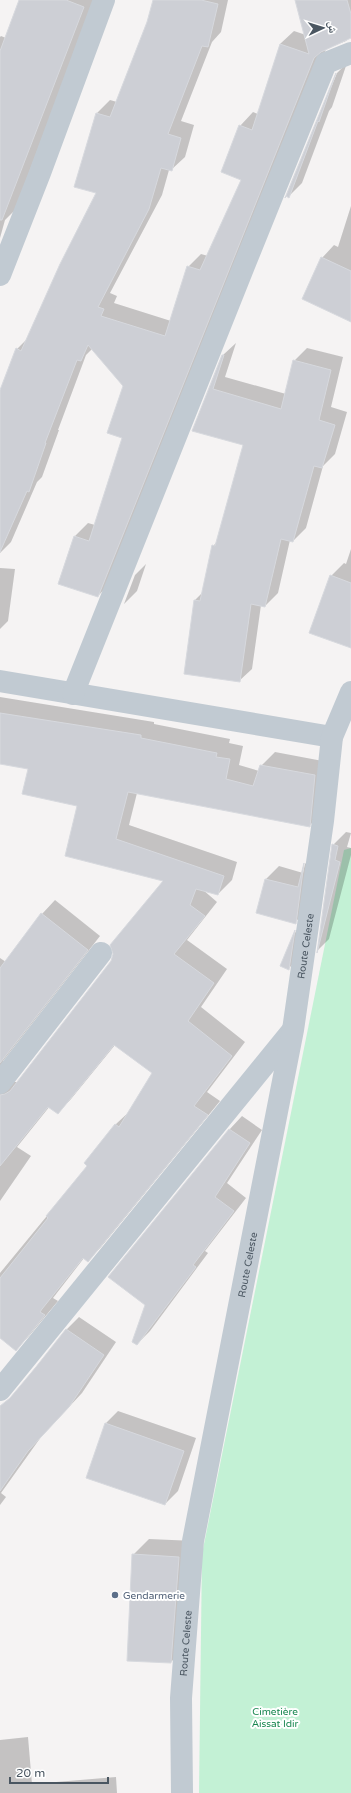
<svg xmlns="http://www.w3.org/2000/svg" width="351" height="1793" font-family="'Varela Round','Noto Naskh Arabic',sans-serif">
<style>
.green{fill:#c3f1d5}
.shadow{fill:#0003}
.building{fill:#cdcfd5;stroke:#d7d9de}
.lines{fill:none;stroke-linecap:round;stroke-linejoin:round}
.minor{stroke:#c1cad2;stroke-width:22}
.service-dot{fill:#5c6f8a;stroke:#fff;stroke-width:1.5}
.labels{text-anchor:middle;stroke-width:4;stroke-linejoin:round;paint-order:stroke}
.street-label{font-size:10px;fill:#4a5661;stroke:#fff}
.service-label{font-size:10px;fill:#4e5e75;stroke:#fff;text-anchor:start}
.park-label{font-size:10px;fill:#17864f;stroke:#fff}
</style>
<rect width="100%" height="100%" fill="#f5f3f3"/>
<path class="green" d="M 351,848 L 351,1793 L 199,1793 L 202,1554 L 344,850 Z"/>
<path class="shadow" d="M 20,0 L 94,0 L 15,210 L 5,220 L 0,238 L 0,37 L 1,36 L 6,38 Z
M 154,0 L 228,0 L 221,32 L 212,42 L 181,121 L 194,125 L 185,157 L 171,170 L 169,170 L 162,195 L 110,293 L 117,296 L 114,303 L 171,321 L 188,267 L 201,254 L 208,256 L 242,179 L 240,126 L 253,112 L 258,114 L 280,44 L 294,31 L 306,35 L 297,0 L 351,0 L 351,35 L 346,41 L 326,49 L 111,582 L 98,596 L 75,536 L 88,523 L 95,525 L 123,437 L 124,386 L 93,348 L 86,355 L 58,430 L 59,430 L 42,477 L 37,482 L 11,542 L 0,553 L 0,393 L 17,349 L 28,338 L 98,192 L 76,186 L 97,113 L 110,100 L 117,102 L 148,22 Z
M 347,63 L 332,107 L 329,111 L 302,183 L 289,196 L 287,196 L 337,73 Z
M 351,206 L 351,320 L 322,258 L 334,245 L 338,247 Z
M 236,343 L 225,377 L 286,394 L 294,361 L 307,348 L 343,357 L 331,407 L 347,412 L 335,454 L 323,466 L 306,528 L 293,541 L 290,540 L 278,593 L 265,606 L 261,605 L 252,669 L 239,681 L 195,600 L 202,593 L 213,546 L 217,542 L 244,445 L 193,430 L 223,355 Z
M 351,549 L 351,647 L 331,576 L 344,563 L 346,564 Z
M 146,564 L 137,591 L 124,604 L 135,575 Z
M 0,568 L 15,569 L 8,621 L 0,629 Z
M 0,697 L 154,722 L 154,724 L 230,739 L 229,743 L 243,746 L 239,765 L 259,771 L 261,766 L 275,752 L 328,762 L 323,812 L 309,826 L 137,793 L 129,825 L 237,862 L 232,880 L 218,894 L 202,889 L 217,902 L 187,940 L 227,969 L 201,1007 L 245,1042 L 207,1092 L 220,1101 L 101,1247 L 88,1261 L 84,1258 L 53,1298 L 58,1301 L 29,1336 L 16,1349 L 0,1336 L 0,1273 L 88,1166 L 85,1163 L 116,1124 L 130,1111 L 153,1073 L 115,1045 L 71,1099 L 58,1113 L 50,1106 L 17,1147 L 31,1156 L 0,1201 L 0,958 L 6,962 L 42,914 L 55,900 L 100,936 L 3,1061 L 12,1082 L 18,1082 L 112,961 L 164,880 L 67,855 L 78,806 L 29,768 L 0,763 Z
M 346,832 L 351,833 L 347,847 L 351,848 L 351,855 L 329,939 L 318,950 L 333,845 Z
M 317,852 L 308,910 L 295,922 L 266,879 L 279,866 L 303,873 L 305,864 Z
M 301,925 L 296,961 L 289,968 L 281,965 L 296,931 Z
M 242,1116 L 262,1130 L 227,1183 L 246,1198 L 205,1251 L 208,1253 L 150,1331 L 137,1344 L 229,1130 Z
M 79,1317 L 116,1342 L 82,1393 L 41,1437 L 1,1493 L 6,1497 L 0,1505 L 0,1408 L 15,1393 L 66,1330 Z
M 118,1411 L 196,1438 L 178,1491 L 165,1504 L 105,1424 Z
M 149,1539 L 195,1541 L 187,1646 L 171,1662 L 133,1555 Z
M 28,1737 L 32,1784 L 116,1777 L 117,1793 L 0,1793 L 0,1740 Z"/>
<path class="building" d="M 19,0 L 66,0 L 84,7 L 2,220 L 0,220 L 0,51 Z
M 153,0 L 201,0 L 218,4 L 208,47 L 202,46 L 168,134 L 181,138 L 172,171 L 161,168 L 149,209 L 98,307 L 104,309 L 101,316 L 165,336 L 187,266 L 200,270 L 241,180 L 221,172 L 239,125 L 252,130 L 280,44 L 309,54 L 295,0 L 347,0 L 351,14 L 351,38 L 321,52 L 314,58 L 98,597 L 58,584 L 74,536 L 89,541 L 122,438 L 107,433 L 123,386 L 88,345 L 81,361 L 77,360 L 45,443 L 46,443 L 29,492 L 27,491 L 0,552 L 0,390 L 16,348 L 21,351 L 60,264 L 96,193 L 74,187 L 96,113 L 110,117 L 147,22 Z
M 336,73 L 319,122 L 318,121 L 289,198 L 286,196 L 285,198 Z
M 321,257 L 351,271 L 351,322 L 302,299 Z
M 222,355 L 224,355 L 213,389 L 281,409 L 293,360 L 331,370 L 319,420 L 335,425 L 322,468 L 314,466 L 293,542 L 281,539 L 265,607 L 251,604 L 240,682 L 184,674 L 194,600 L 200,601 L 212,545 L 215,546 L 243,445 L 192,431 Z
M 330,575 L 351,583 L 351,648 L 309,633 Z
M 0,713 L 141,735 L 141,738 L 217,753 L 216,757 L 230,759 L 226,779 L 253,786 L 260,765 L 315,775 L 310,827 L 128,792 L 116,839 L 224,876 L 218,895 L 196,889 L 190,905 L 205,916 L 174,954 L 214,983 L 188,1021 L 232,1056 L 194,1106 L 208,1115 L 88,1262 L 83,1258 L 42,1309 L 40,1312 L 45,1315 L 16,1351 L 0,1338 L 0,1278 L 48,1218 L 46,1216 L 87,1166 L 84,1163 L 115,1124 L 119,1127 L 152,1073 L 114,1045 L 58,1114 L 48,1107 L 0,1166 L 0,1095 L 5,1094 L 10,1091 L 111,961 L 113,954 L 110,945 L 163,881 L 65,856 L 77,806 L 22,794 L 28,769 L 0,764 Z
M 332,844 L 338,846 L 335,860 L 340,862 L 317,953 Z
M 304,863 L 296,924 L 256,913 L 265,879 L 298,887 Z
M 41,913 L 88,950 L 0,1063 L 0,968 Z
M 295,930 L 289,970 L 280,966 Z
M 229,1129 L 250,1143 L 215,1197 L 234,1211 L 193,1265 L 196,1267 L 137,1345 L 132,1342 L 145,1305 L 108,1277 Z
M 66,1329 L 104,1355 L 69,1407 L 28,1451 L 0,1491 L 0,1406 L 10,1398 L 36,1367 Z
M 105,1423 L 184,1451 L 165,1505 L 86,1478 Z
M 132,1554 L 179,1557 L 171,1663 L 127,1661 Z"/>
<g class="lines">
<g class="minor">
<path d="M 0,275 L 40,173 L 104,0"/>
<path d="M 0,681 L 332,737"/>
<path d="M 73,694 L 246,261 L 326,63 L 351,53"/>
<path d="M 0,1083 L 101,953"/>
<path d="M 0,1390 L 292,1031"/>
<path id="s1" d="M 182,1793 L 181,1698 L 193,1541 L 293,1030 L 323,821 L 332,737 L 351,692"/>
</g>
</g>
<circle class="service-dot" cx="115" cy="1595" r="4"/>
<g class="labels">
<g class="street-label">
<text dy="4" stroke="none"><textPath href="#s1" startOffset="858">Route Celeste</textPath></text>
<text dy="4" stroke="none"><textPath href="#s1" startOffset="534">Route Celeste</textPath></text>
<text dy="4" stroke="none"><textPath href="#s1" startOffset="150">Route Celeste</textPath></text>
</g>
<g class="service-label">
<text x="123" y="1599">Gendarmerie</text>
</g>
<g class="park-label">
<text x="275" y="1715">Cimetière<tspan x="275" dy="12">Aissat Idir</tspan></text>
</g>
</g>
<g transform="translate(323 28) rotate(86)" stroke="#ffffff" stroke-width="3" paint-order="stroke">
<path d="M0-3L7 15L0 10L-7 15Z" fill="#4a5661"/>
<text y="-6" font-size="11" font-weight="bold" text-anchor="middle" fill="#4a5661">ش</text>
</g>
<path d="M10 1777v6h98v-6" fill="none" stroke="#4a5661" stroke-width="2"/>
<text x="16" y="1777" font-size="12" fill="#4a5661" stroke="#ffffff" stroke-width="3" paint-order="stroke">20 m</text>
</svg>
